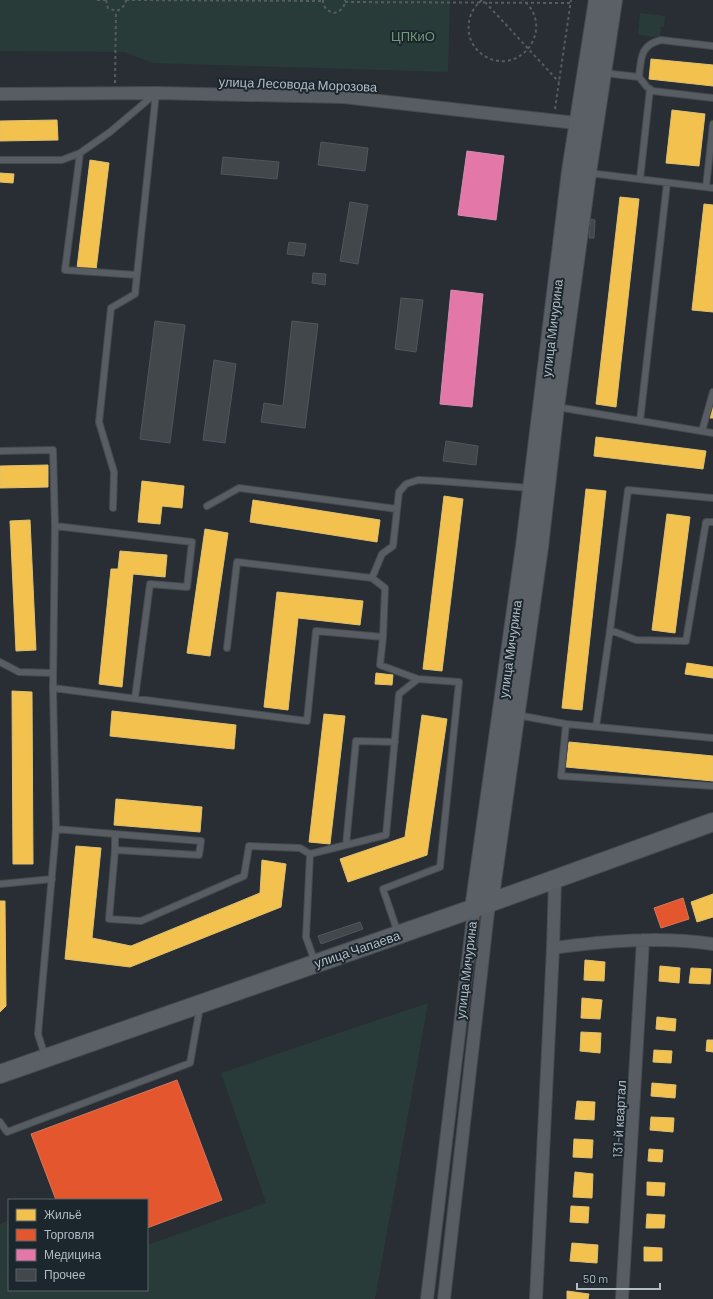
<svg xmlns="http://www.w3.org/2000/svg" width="713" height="1299" font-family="Barlow,sans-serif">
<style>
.green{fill:#283b39}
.homes{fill:#f2c14e;stroke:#dec072}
.shops{fill:#e4572e;stroke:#d5755b}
.health{fill:#e377a8;stroke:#d48cb1}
.building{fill:#41474b;stroke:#50565b}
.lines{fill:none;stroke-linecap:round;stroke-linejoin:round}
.lane-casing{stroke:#464a4e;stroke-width:8}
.street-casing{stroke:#464a4e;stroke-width:14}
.secondary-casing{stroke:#464a4e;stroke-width:20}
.path{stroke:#565c5f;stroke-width:2;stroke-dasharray:3 3;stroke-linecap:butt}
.lane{stroke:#575d62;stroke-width:6}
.street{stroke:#575d62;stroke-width:12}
.secondary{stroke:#5b6066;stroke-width:18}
.labels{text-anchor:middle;stroke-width:4;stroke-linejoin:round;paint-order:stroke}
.park-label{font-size:13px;fill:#719975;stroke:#1c262d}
.street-label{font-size:13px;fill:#b1bcc5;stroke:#1c262d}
</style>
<rect width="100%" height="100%" fill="#282e33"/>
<path class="green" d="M 0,0 L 450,0 L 448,72 L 153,63 L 124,52 L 0,51 Z
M 640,13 L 665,16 L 664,27 L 661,27 L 660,36 L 656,37 L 638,35 Z
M 428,1003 L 375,1299 L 0,1299 L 0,1224 L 9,1220 L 9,1290 L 147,1290 L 147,1245 L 266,1203 L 221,1073 Z"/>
<path class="homes" d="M 651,59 L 713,65 L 713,86 L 649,79 Z
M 672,110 L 705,114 L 699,166 L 666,163 Z
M 57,120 L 58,140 L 0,141 L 0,121 Z
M 90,160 L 109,163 L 96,270 L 77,268 Z
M 0,173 L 14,174 L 13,183 L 0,182 Z
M 620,197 L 639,199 L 616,407 L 596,404 Z
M 704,204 L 713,205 L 713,312 L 692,310 Z
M 712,399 L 713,399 L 713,418 L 710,418 Z
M 596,437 L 706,451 L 703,469 L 594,456 Z
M 48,465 L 48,487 L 0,488 L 0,466 Z
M 142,481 L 184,486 L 182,508 L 162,506 L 160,524 L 138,522 Z
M 586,489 L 606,491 L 582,710 L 562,708 Z
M 444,496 L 463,499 L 442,671 L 423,669 Z
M 253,500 L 380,520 L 377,542 L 250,522 Z
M 667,514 L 690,517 L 675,633 L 652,630 Z
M 30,520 L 36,650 L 16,651 L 10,521 Z
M 205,529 L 228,533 L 210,656 L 187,653 Z
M 120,551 L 167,555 L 165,577 L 133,574 L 122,687 L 99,684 L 111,569 L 118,569 Z
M 277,592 L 363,601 L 360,625 L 298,618 L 288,710 L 264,707 Z
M 687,663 L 713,667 L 713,678 L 685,674 Z
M 376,673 L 393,675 L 392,685 L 375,684 Z
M 12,691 L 32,692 L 33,864 L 13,864 Z
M 112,711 L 236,725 L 234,749 L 110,736 Z
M 324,714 L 345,716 L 330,844 L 309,842 Z
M 422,715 L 447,719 L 427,855 L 348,882 L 340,859 L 405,837 Z
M 569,742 L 713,756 L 713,781 L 566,767 Z
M 116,799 L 202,807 L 200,832 L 114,825 Z
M 76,846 L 101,848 L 92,938 L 131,946 L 260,893 L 262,860 L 286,864 L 281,907 L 130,967 L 65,959 Z
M 713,894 L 713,917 L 697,922 L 691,902 Z
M 0,901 L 5,901 L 6,1006 L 0,1012 Z
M 585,960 L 605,962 L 604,981 L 584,980 Z
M 660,966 L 680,968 L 679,983 L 659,981 Z
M 691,968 L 711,969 L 710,984 L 689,983 Z
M 582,998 L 602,1000 L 600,1019 L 581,1018 Z
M 657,1017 L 676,1019 L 675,1031 L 656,1029 Z
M 581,1032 L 601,1033 L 600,1053 L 580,1051 Z
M 707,1040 L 713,1040 L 713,1052 L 706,1051 Z
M 654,1050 L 672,1051 L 671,1063 L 653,1062 Z
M 652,1083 L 676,1085 L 675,1098 L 651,1096 Z
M 577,1101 L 595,1102 L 594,1120 L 575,1119 Z
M 651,1117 L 674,1118 L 673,1132 L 650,1130 Z
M 574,1139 L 593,1140 L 592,1158 L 573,1157 Z
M 649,1149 L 663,1150 L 662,1162 L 648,1161 Z
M 575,1172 L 593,1174 L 592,1198 L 573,1197 Z
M 647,1182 L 665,1183 L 664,1196 L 647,1195 Z
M 571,1206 L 589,1207 L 588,1223 L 570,1222 Z
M 647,1214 L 665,1215 L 664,1228 L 646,1228 Z
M 572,1243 L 598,1245 L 597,1263 L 570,1261 Z
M 644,1247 L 662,1248 L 662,1261 L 644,1261 Z
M 567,1291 L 589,1294 L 588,1299 L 567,1299 Z"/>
<path class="shops" d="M 683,898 L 689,919 L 661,928 L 654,908 Z
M 177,1080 L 222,1200 L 147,1228 L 147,1200 L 56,1200 L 31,1134 Z"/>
<path class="health" d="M 467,151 L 504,156 L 496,220 L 458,215 Z
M 451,290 L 483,294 L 472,407 L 440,404 Z"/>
<path class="building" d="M 321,142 L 368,148 L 365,171 L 318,165 Z
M 223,157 L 279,162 L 277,179 L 221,174 Z
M 350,202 L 368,205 L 358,264 L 340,261 Z
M 591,219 L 595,220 L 594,238 L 589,238 Z
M 289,242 L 306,244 L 304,256 L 287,254 Z
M 313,273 L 326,274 L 325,285 L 312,283 Z
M 401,298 L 423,300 L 416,352 L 395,349 Z
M 155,321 L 185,325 L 170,443 L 140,439 Z
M 292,321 L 318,324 L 305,428 L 261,422 L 264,403 L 283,406 Z
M 214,360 L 236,364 L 225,443 L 203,440 Z
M 446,441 L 478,446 L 476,465 L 443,461 Z
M 360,922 L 363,929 L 321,944 L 318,936 Z"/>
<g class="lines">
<defs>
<path id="lane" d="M 713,46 L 661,40 C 640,45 641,59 639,77 L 647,87 L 653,91 L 713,98
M 604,73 L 639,77
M 80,153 L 65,270 L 137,275
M 0,160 L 62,160 L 80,153 L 110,132 L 155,94
M 589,173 L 713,188
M 640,179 L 650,89
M 706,187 L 713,124
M 557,407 L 713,433
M 640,421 L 667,183
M 702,431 L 713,392
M 0,451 L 53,450 L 55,526
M 713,498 L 628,490 L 610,630 L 636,640 L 686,641 L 706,522 L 713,522
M 207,506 L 239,488 L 397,509
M 113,508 L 114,472 L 99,422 L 111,308 L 135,294 L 156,93
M 372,578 L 382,554 L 393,546 L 399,492 L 406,484 L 418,480 L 439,481 L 530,488
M 227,648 L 237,562 L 372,578 L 385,588 L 383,637
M 0,662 L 19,672 L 53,673
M 53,688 L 55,526 L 192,542 L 187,587 L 150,584 L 135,698
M 517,715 L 566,724 L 561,776 L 713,786
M 566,724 L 713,738
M 596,727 L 610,630
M 56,829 L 53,688 L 307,721 L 316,631 L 383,637 L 380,665 L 418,679
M 115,834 L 201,841 L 199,855 L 115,850
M 346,845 L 356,741 L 395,742
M 0,884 L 52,879
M 315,962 L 306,937 L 310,854 L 386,835 L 399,694 L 418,679 L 459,682 L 440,867 L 383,889 L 398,933
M 45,1056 L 38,1034 L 56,829 L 115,834 L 115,850 L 109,919 L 141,921 L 244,876 L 249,846 L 300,848 L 310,854
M 0,1122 L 7,1132 L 190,1063 L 200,1007"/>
<path id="street" d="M 0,94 L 156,93 L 344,97 L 585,124
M 553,948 C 606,941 661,936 713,944
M 427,1299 L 474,909
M 444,1299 L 489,903
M 536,1299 L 553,948 L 555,880
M 622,1299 L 643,940"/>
<path id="secondary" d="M 489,903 L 539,547 L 555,407 L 587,173 L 613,0
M 474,909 L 525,546 L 571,171 L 598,0
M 0,1074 L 489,903 L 713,822"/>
</defs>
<use href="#lane" class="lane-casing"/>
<use href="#street" class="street-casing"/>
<use href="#secondary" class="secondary-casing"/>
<path class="path" d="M 97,0 L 106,0
M 106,0 L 108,8 L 116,11 C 122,9 125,6 126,0
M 126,0 L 323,1
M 323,0 C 323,7 327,11 334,13 C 341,11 345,7 345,0
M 482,0 C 472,8 467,20 469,33 C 470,42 476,50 483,55 C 519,79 557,28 523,0
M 345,2 L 571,3
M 485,2 L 559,82
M 115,83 L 116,11
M 555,109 L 571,0"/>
<use href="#lane" class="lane"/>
<use href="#street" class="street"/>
<use href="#secondary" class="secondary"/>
</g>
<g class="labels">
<g class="park-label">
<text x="413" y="41">ЦПКиО</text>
</g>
<g class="street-label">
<text transform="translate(298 84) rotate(2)" y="5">улица Лесовода Морозова</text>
<text transform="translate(552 328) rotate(-83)" y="5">улица Мичурина</text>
<text transform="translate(510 649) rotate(-82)" y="5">улица Мичурина</text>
<text transform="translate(357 949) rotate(-19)" y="5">улица Чапаева</text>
<text transform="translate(466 970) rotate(-83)" y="5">улица Мичурина</text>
<text transform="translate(619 1119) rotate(-87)" y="5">131-й квартал</text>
</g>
</g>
<rect x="8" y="1199" width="140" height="92" fill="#1c262d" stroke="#58626a"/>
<rect x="16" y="1209" width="20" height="12" fill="#f2c14e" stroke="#58626a"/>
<text x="44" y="1219" font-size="12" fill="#b1bcc5">Жильё</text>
<rect x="16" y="1229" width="20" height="12" fill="#e4572e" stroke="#58626a"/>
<text x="44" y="1239" font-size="12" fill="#b1bcc5">Торговля</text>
<rect x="16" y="1249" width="20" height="12" fill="#e377a8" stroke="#58626a"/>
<text x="44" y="1259" font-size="12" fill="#b1bcc5">Медицина</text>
<rect x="16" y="1269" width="20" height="12" fill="#41474b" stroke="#58626a"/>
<text x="44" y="1279" font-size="12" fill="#b1bcc5">Прочее</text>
<path d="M577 1283v6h83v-6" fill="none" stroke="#b1bcc5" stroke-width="2"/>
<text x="583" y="1283" font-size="12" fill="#b1bcc5" stroke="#1c262d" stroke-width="3" paint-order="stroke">50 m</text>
</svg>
